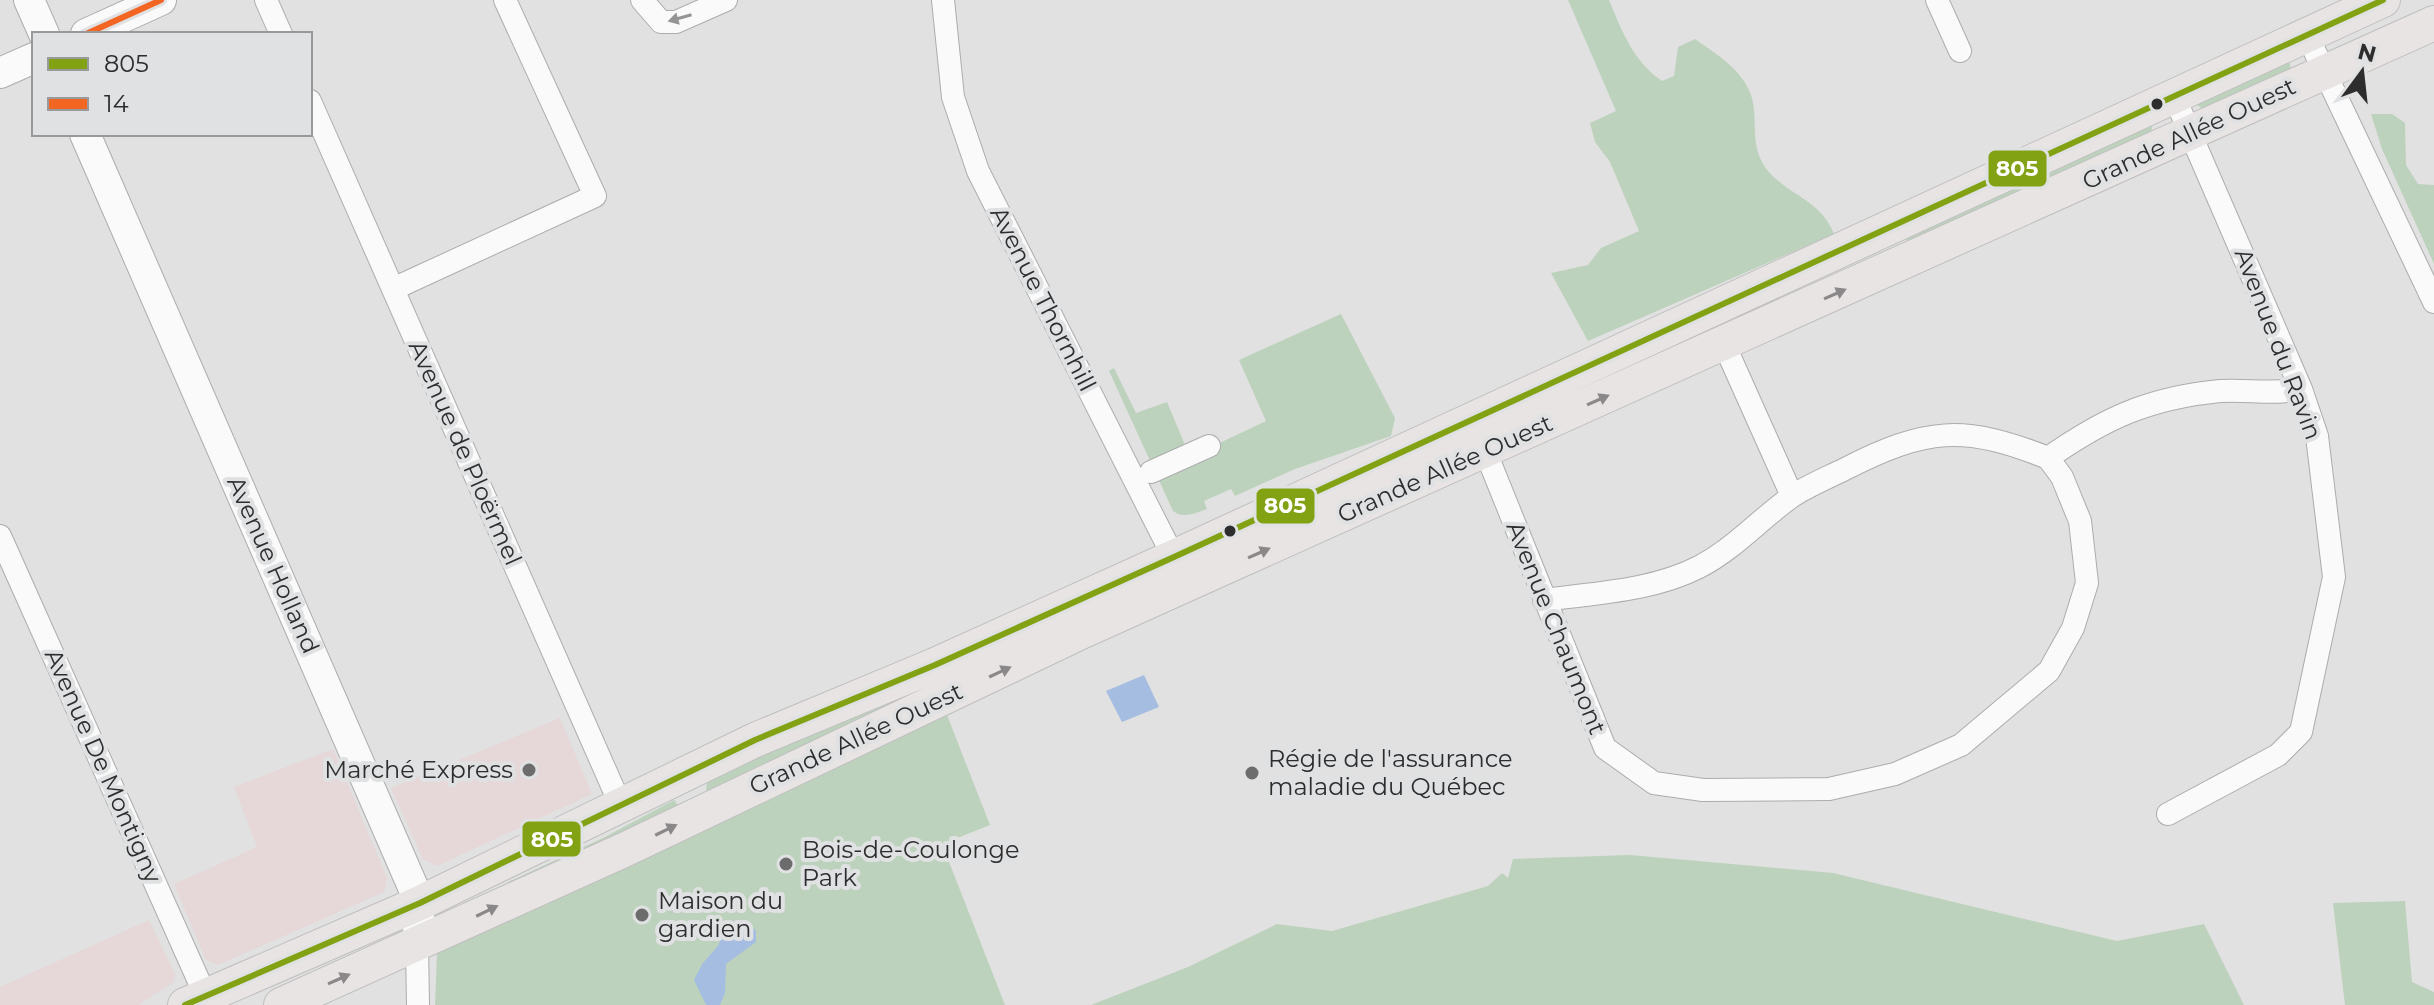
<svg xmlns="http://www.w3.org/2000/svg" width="2434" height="1005" font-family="Montserrat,sans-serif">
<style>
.commercial{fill:#e6d7d8}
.green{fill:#bdd2bc}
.water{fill:#a4bde1}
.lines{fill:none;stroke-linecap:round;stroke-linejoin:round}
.street-casing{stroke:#acacac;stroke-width:24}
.secondary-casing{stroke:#acacac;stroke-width:32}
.primary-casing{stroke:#bfbfbf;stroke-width:36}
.street{stroke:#fafafa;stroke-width:22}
.secondary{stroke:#fafafa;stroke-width:30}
.primary{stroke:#e9e4e4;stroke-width:34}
.bus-1-casing{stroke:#e0e1e2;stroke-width:12}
.bus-2-casing{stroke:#e0e1e2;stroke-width:12}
.bus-1{stroke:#82a214;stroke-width:6}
.bus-2{stroke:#f26522;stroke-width:6}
.oneway{fill:#949494}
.oneway2{fill:#8b8889}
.bus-dot{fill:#2d2d2e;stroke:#e0e1e2;stroke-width:3}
.poi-dot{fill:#6c6c6d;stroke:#e0e1e2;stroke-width:3}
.labels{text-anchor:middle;stroke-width:8;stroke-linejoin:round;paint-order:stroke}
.street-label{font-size:24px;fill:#2d2d2e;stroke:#e0e1e2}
.poi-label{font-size:24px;fill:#2d2d2e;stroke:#e0e1e2;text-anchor:start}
.line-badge{stroke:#e0e1e2;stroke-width:3}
.badge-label{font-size:22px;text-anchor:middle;font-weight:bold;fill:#fff}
</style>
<rect width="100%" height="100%" fill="#e1e1e1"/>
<path class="commercial" d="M 560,718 L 592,794 L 437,866 L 423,859 L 391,788 Z
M 333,749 L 387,878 L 384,892 L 218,965 L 206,960 L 174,884 L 257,847 L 234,787 Z
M 149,920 L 175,974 L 174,982 L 138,1005 L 0,1005 L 0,987 Z"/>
<path class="green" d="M 1568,0 L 1609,0 C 1622,31 1633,61 1662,81 L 1674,76 L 1678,47 L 1695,39 C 1716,54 1742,69 1751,95 C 1759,120 1749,143 1765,167 C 1785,195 1821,199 1834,234 L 1588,341 L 1551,273 L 1588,265 L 1601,248 L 1639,231 L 1610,162 L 1595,142 L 1590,123 L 1616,111 Z
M 2289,59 L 2291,70 L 2206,111 L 2197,105 L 2198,99 Z
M 2371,114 L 2392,114 L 2405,123 L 2406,165 L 2418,184 L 2434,185 L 2434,264 L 2382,149 Z
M 2152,125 L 2151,137 L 1908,242 L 1905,237 Z
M 1341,314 L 1395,418 L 1391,436 L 1295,469 L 1235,496 L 1231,489 L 1204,501 L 1207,509 C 1196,513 1183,519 1173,511 L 1109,371 L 1114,368 L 1136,413 L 1167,402 L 1190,457 L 1266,421 L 1239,360 Z
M 914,682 L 916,687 L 873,713 L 708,792 L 706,788 L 707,783 Z
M 947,715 L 990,825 L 942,844 L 1005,1005 L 435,1005 L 437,952 Z
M 674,800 L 679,806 L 453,910 L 453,908 L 603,838 Z
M 1630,855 L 1833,873 L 2117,941 L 2204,924 L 2244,1005 L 1091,1005 L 1188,967 L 1277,924 L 1332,931 L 1488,886 L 1502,873 L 1508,878 L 1513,859 Z
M 2405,901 L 2412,982 L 2434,992 L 2434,1005 L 2345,1005 L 2333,903 Z"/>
<path class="water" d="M 1144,675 L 1159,707 L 1122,722 L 1106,691 Z
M 738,921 L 750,924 L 756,931 L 756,942 L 726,964 L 725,993 L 720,1005 L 706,1005 L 694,980 L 702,964 L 718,946 L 728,922 Z"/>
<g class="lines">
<defs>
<path id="street" d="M 266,0 L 281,34
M 642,0 L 661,22 L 676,22 L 726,0
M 943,0 L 953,97 L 978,171 L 1178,566
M 1937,0 L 1960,51
M 2307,35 L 2434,302
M 310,101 L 621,806
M 393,289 L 595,196 L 505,0
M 1724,344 L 1792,496
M 1480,438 L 1605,748 L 1654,783 L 1703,790 L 1829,789 L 1895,774 L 1961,745 L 2049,671 L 2073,628 L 2087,583 L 2080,521 L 2062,477 L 2048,458
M 2048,458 C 2105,418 2149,398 2220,391 C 2247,389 2274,395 2301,389
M 1151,472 L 1209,446
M 0,536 L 206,997
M 1544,600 C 1595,593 1652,591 1699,567 C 1734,549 1759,520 1791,497 C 1807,486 1827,478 1845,469 C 1926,428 1963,424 2048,458
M 2168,814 L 2278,755 L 2301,732 L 2334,577 L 2317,436 L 2301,389 L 2174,96
M 417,945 L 418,1005"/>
<path id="secondary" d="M 29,0 L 44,34
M 86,34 L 161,0
M 0,73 L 34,58
M 85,134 L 420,903 L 418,927"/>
<path id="primary" d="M 185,1005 L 420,903 L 755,740 L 935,665 L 1174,557 L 2383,0
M 281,1005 L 626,849 L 1083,631 L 2434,23"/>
</defs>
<use href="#street" class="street-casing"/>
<use href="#secondary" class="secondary-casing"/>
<use href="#primary" class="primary-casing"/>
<use href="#street" class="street"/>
<use href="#secondary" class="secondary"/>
<use href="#primary" class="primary"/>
<defs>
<path id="bus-1" d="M 185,1005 L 420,903 L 755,740 L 935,665 L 1174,557 L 2383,0"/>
<path id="bus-2" d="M 86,34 L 161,0"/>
</defs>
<use href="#bus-1" class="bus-1-casing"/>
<use href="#bus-2" class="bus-2-casing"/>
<use href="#bus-1" class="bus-1"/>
<use href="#bus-2" class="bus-2"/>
</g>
<defs><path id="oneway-solid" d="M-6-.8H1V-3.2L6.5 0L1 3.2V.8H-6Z" transform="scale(2)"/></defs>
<use class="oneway" href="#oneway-solid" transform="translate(680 18) rotate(164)"/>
<g class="oneway2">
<use href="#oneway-solid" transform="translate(1835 294) rotate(-24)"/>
<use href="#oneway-solid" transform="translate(1598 400) rotate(-24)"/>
<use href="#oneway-solid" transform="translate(1259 553) rotate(-24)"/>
<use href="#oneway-solid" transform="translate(1000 672) rotate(-25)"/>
<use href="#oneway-solid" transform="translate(666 830) rotate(-26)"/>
<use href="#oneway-solid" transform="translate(487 911) rotate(-26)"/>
<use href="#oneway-solid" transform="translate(339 979) rotate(-24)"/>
</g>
<g class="bus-dot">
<circle cx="2157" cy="104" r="7"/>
<circle cx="1230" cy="531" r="7"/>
</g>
<g class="poi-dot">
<circle cx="529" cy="770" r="8"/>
<circle cx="1252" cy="773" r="8"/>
<circle cx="786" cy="864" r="8"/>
<circle cx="642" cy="915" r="8"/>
</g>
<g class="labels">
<g class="street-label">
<text transform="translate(2189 134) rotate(-25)" y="8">Grande Allée Ouest</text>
<text transform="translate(1043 299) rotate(63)" y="8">Avenue Thornhill</text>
<text transform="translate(2278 344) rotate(69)" y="8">Avenue du Ravin</text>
<text transform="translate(465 453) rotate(66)" y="8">Avenue de Ploërmel</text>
<text transform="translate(1445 469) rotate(-24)" y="8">Grande Allée Ouest</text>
<text transform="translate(273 565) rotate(66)" y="8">Avenue Holland</text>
<text transform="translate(1556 628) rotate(68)" y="8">Avenue Chaumont</text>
<text transform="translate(856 739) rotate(-25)" y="8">Grande Allée Ouest</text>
<text transform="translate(103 766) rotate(66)" y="8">Avenue De Montigny</text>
</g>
<g class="poi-label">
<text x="1268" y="767">Régie de l'assurance<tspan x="1268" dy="28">maladie du Québec</tspan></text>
<text x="513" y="778" text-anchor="end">Marché Express</text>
<text x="802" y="858">Bois-de-Coulonge<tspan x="802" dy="28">Park</tspan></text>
<text x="658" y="909">Maison du<tspan x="658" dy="28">gardien</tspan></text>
</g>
</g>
<g class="line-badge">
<rect x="1987" y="149" width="61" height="39" rx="8" fill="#82a214"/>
<rect x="1255" y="487" width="61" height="38" rx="8" fill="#82a214"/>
<rect x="521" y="820" width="61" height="38" rx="8" fill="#82a214"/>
</g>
<g class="badge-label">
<text x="2017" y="176">805</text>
<text x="1285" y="513">805</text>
<text x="552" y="847">805</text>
</g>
<rect x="32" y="32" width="280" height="104" fill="#e0e1e2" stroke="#98999a" stroke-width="2"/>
<rect x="48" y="58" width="40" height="12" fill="#82a214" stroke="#98999a" stroke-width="2"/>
<text x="104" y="72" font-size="24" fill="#2d2d2e">805</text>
<rect x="48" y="98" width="40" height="12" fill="#f26522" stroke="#98999a" stroke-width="2"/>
<text x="104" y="112" font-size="24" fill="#2d2d2e">14</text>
<g transform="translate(2362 72) rotate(15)" stroke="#e0e1e2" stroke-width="6" paint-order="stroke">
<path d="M0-6L14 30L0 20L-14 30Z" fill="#2d2d2e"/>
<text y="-12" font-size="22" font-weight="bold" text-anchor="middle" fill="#2d2d2e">N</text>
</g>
</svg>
